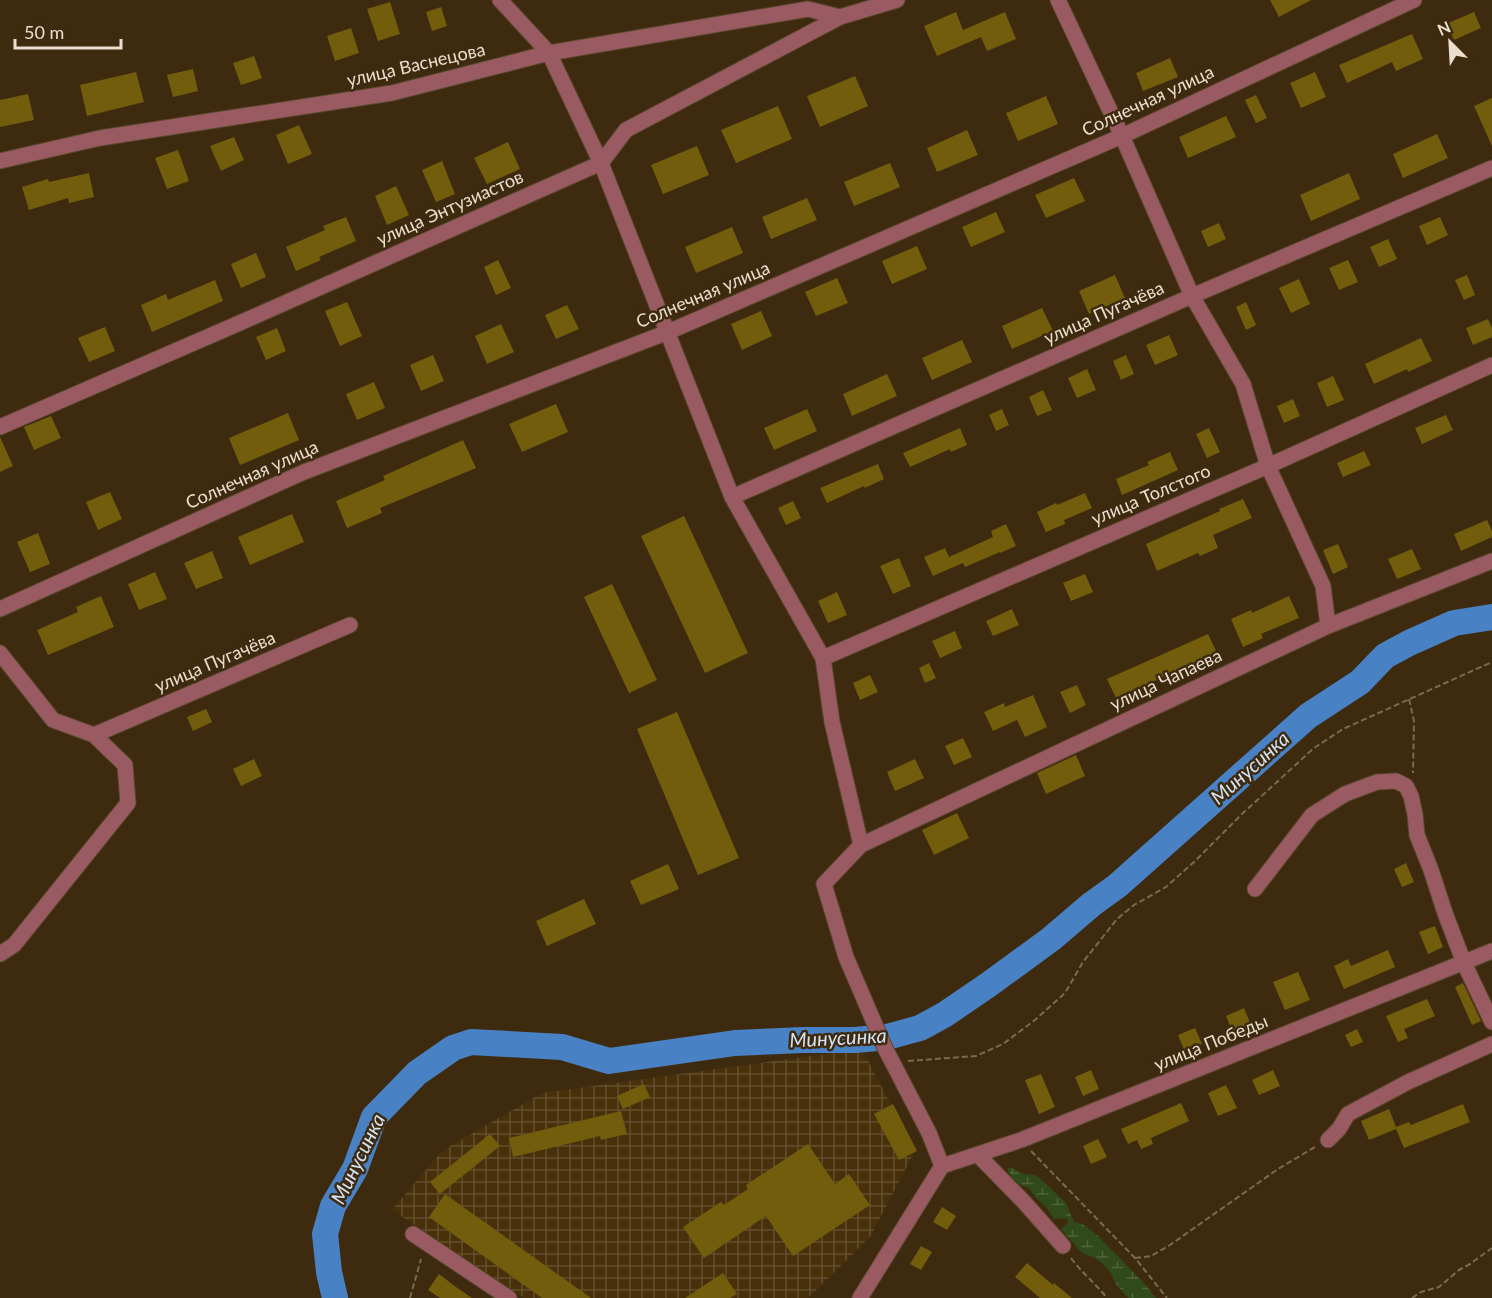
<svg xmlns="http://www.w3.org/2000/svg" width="1492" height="1298" font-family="Lato,sans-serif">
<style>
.industrial{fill:url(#industrial-grid)}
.wetland{fill:url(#wetland-marsh)}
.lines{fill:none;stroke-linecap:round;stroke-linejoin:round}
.river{stroke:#4882c4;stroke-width:26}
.building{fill:#715d0b}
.minor-casing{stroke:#5a482e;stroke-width:17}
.path{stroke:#7b6a52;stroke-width:2;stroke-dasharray:6 3;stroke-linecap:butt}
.minor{stroke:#995b61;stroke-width:15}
.labels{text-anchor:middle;stroke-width:5;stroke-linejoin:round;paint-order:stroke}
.street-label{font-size:18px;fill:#ebdece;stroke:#3e2b0f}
.water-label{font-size:20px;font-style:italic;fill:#d3e2f5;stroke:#3e2b0f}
</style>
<defs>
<pattern id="industrial-grid" width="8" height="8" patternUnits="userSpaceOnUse" patternTransform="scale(1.5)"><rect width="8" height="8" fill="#48300b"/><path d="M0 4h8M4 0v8" fill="none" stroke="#634e2d"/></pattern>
<pattern id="wetland-marsh" width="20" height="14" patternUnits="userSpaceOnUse" patternTransform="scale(1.5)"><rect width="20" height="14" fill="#304a1b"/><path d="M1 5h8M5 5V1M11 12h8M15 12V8" fill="none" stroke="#4e643b"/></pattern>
</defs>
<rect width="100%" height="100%" fill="#3e2b0f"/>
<path class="industrial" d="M 862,1049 L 915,1151 L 870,1237 L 808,1298 L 524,1298 L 392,1210 L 442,1151 L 542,1093 Z"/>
<path class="wetland" d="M 1007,1168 L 1012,1168 L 1023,1174 L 1035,1175 L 1043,1181 L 1066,1203 L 1074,1222 L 1082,1224 L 1095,1233 L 1143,1282 L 1156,1298 L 1128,1298 L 1115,1283 L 1111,1273 L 1104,1265 L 1095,1258 L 1082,1253 L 1061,1229 L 1068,1223 L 1067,1218 L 1054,1219 L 1046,1207 L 1035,1197 L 1029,1188 L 1020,1185 L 1011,1177 Z"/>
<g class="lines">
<path class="river" d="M 335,1298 L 329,1272 L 325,1234 L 333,1206 L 355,1169 L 374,1117 L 417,1073 L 453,1048 L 471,1042 L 562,1047 L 609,1061 L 735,1043 L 803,1040 L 855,1040 L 887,1037 L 920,1028 L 944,1015 L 988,985 L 1051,939 L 1092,904 L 1117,886 L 1308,716 L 1360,682 L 1385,656 L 1409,643 L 1454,623 L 1492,617"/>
</g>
<path class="building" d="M 1270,0 L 1311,0 L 1279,17 Z
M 390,2 L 400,34 L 378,41 L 367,9 Z
M 441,7 L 447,26 L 432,31 L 426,12 Z
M 956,12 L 963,30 L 1005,12 L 1016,39 L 987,51 L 981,37 L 937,56 L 924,26 Z
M 1474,12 L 1481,28 L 1454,40 L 1446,24 Z
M 351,28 L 359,53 L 335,61 L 327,36 Z
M 1412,34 L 1423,59 L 1396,71 L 1392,62 L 1347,83 L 1339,65 Z
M 254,56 L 262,78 L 241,85 L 233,63 Z
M 1170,58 L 1178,77 L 1143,91 L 1136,73 Z
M 193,69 L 198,91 L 173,97 L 167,75 Z
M 136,72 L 144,102 L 87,116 L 80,85 Z
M 1315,72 L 1326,97 L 1301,108 L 1290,83 Z
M 855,76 L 868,106 L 820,127 L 807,96 Z
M 28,94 L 34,120 L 0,127 L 0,100 Z
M 1256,95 L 1267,118 L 1256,123 L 1245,100 Z
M 1046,96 L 1058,124 L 1018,141 L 1006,113 Z
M 1492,98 L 1492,146 L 1474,106 Z
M 778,106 L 792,139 L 736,163 L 721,130 Z
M 1226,116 L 1236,137 L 1188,158 L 1179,137 Z
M 299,125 L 312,154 L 288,164 L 276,135 Z
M 967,130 L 978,155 L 937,172 L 927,148 Z
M 1437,134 L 1448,158 L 1403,178 L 1393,154 Z
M 234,137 L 244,160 L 221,171 L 210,146 Z
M 508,142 L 520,169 L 487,184 L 474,158 Z
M 697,146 L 709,175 L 663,194 L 651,165 Z
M 178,150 L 189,181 L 167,189 L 155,158 Z
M 442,161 L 455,194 L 436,202 L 422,170 Z
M 890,163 L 900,187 L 854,206 L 844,182 Z
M 89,173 L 94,197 L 69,203 L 68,198 L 29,210 L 22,187 L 48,179 L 49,182 Z
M 1349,173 L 1360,199 L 1311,221 L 1300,195 Z
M 1074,178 L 1085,201 L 1046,218 L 1035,195 Z
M 396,186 L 409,215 L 387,225 L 375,196 Z
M 807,198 L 817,220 L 771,239 L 762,217 Z
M 996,212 L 1005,232 L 971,247 L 962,227 Z
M 346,217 L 356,241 L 319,257 L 321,260 L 296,271 L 286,247 L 325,230 L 323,226 Z
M 1440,217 L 1448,235 L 1427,245 L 1419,226 Z
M 1219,223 L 1226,239 L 1208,247 L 1201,231 Z
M 732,227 L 743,253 L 696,273 L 685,247 Z
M 1388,239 L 1397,259 L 1379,267 L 1370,247 Z
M 917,246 L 927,269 L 892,284 L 882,261 Z
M 256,253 L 266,277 L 241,288 L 231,264 Z
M 498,260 L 511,288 L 496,295 L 484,267 Z
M 1348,260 L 1358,282 L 1339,290 L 1329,268 Z
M 1115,275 L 1125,298 L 1089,314 L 1079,291 Z
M 1467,275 L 1475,295 L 1464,300 L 1455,280 Z
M 837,278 L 848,303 L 816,316 L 805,292 Z
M 1299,279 L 1310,304 L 1291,313 L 1279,288 Z
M 215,280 L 223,301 L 152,332 L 141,305 L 166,294 L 168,300 Z
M 347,302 L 362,336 L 340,346 L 325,311 Z
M 1246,302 L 1256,325 L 1246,330 L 1236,307 Z
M 567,305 L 579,329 L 556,339 L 545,315 Z
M 1042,308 L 1053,331 L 1012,349 L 1002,326 Z
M 761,311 L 772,336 L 742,350 L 731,324 Z
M 1488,319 L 1492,328 L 1492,337 L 1473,345 L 1466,328 Z
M 501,324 L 514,352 L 487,364 L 475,336 Z
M 105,327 L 115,351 L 89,362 L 78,338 Z
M 277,328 L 286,351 L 266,360 L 256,337 Z
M 1169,335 L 1178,355 L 1155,365 L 1146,345 Z
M 1421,338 L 1432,361 L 1408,372 L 1407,369 L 1374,384 L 1365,364 Z
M 962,340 L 972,362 L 932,380 L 922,358 Z
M 433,355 L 444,381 L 421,391 L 410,365 Z
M 1126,355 L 1134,374 L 1121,380 L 1113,361 Z
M 1087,369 L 1096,390 L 1077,398 L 1068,378 Z
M 887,374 L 897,396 L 852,416 L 843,394 Z
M 1333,376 L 1344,400 L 1327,407 L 1317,383 Z
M 374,382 L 385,408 L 357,420 L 346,394 Z
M 1043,390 L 1052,410 L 1037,416 L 1029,397 Z
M 1293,399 L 1300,416 L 1284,423 L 1277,406 Z
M 556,404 L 568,432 L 522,452 L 509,424 Z
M 807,409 L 817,431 L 774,450 L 764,428 Z
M 1002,409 L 1009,425 L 996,431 L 989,415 Z
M 288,413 L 299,440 L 240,465 L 229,438 Z
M 1446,415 L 1453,430 L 1422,444 L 1415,428 Z
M 51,416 L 61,438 L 34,450 L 24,427 Z
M 960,428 L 967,445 L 951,452 L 950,449 L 910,467 L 903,453 Z
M 1209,428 L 1220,452 L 1207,458 L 1196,434 Z
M 0,437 L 13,466 L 0,472 Z
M 463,440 L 476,468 L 380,508 L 382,513 L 347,528 L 336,501 L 385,480 L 383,476 Z
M 1364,451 L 1371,465 L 1343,477 L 1337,463 Z
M 1170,452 L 1178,470 L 1122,495 L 1116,479 L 1149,465 L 1147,462 Z
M 878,464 L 884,479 L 865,488 L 864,486 L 827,503 L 820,488 Z
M 110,492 L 122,519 L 98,530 L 86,502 Z
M 1085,493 L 1092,508 L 1064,520 L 1065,524 L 1046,532 L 1037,512 L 1056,503 L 1057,505 Z
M 1243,499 L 1252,518 L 1213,535 L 1218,548 L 1200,556 L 1198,553 L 1157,571 L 1146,544 L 1220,511 L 1219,509 Z
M 793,501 L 801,518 L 786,525 L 778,508 Z
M 292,514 L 304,542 L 250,565 L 238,537 Z
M 684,516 L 748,653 L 705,673 L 641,536 Z
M 1487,520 L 1492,531 L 1492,537 L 1461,551 L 1454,534 Z
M 1006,524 L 1016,546 L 1000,553 L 1000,552 L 965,567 L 963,563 L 933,576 L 924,557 L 945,548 L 949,557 L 993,537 L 991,531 Z
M 38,533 L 50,564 L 30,572 L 17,542 Z
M 1338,544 L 1348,567 L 1333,574 L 1323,550 Z
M 1412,549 L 1421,569 L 1397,579 L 1388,559 Z
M 212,551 L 223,578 L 196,589 L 184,563 Z
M 899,558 L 911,586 L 893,594 L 880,566 Z
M 155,572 L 167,599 L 139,610 L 128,584 Z
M 1085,574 L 1093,592 L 1071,601 L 1063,583 Z
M 612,584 L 657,680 L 629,693 L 584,597 Z
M 837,592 L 847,615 L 828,623 L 818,601 Z
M 101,596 L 114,627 L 48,655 L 37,630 L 78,612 L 76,607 Z
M 1289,596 L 1299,618 L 1261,634 L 1263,638 L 1243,647 L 1231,619 L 1251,610 L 1252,613 Z
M 1012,609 L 1019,625 L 993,636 L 986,621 Z
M 955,631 L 962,648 L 940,658 L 932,641 Z
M 1208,634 L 1217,653 L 1116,698 L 1107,679 Z
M 929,663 L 936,678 L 925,683 L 919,668 Z
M 870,675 L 878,692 L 860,700 L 853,683 Z
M 1077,685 L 1086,705 L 1070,713 L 1060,692 Z
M 1033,695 L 1047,727 L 1025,737 L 1017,720 L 993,731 L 984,712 L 1004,703 L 1005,707 Z
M 206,709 L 212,722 L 193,731 L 187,717 Z
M 677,712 L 739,858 L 698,875 L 637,729 Z
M 963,738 L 972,757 L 954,765 L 945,746 Z
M 1076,755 L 1085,776 L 1046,794 L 1037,773 Z
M 254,759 L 262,776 L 241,786 L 233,769 Z
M 915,759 L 924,778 L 895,791 L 887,772 Z
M 957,813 L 969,838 L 934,855 L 922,830 Z
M 1406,863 L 1414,882 L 1402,887 L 1394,869 Z
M 668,864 L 679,889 L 641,905 L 630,881 Z
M 584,899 L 596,924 L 547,946 L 536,921 Z
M 1435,926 L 1443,947 L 1428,954 L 1419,932 Z
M 1388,950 L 1395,967 L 1344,989 L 1334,966 L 1348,959 L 1351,966 Z
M 1298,972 L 1310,1000 L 1285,1010 L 1273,982 Z
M 1463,983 L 1481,1021 L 1472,1025 L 1455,987 Z
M 1427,999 L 1435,1016 L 1404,1029 L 1408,1038 L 1398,1042 L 1386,1016 Z
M 1244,1008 L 1251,1025 L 1233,1033 L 1226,1016 Z
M 1195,1028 L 1202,1044 L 1185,1052 L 1178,1035 Z
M 1357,1029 L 1363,1042 L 1351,1047 L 1345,1035 Z
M 1091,1070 L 1099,1089 L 1083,1096 L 1075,1077 Z
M 1273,1070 L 1280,1086 L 1259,1095 L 1252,1080 Z
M 1041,1074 L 1055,1107 L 1039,1114 L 1025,1080 Z
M 644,1084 L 650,1097 L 623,1109 L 617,1096 Z
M 1226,1085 L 1237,1108 L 1218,1116 L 1208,1093 Z
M 1181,1103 L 1189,1121 L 1151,1138 L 1153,1144 L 1141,1149 L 1137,1140 L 1128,1144 L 1121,1129 Z
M 893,1104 L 917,1151 L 899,1160 L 874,1114 Z
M 1463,1104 L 1470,1122 L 1404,1148 L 1396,1129 L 1369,1140 L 1361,1121 L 1389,1109 L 1396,1127 L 1409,1122 L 1411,1125 Z
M 621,1111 L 627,1134 L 601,1140 L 600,1136 L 513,1157 L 509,1138 Z
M 490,1134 L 500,1146 L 440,1194 L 430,1182 Z
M 1098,1139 L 1107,1157 L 1091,1164 L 1083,1146 Z
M 808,1144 L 835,1184 L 849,1174 L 870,1205 L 793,1256 L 766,1216 L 704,1258 L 683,1227 L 721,1202 L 724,1205 L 748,1189 L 746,1185 Z
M 445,1194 L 591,1298 L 542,1298 L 429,1217 Z
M 942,1207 L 956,1216 L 947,1230 L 933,1222 Z
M 921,1246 L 932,1252 L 921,1270 L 910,1264 Z
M 1027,1263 L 1053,1285 L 1054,1283 L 1072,1298 L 1040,1298 L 1015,1277 Z
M 723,1273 L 737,1294 L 730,1298 L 685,1298 Z
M 439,1274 L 456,1287 L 472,1298 L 440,1298 L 428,1290 Z"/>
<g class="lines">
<defs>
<path id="minor" d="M 500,0 L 549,53 L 601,163 L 732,497 L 823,658 L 832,722 L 861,845 L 824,884 L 846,957 L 885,1048 L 929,1133 L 942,1166
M 1058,0 L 1122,136 L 1192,296 L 1243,384 L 1268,466 L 1323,586 L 1328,626
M 0,161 L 100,138 L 392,93 L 549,53 L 808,9 L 840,17
M 0,427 L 235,325 L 601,163 L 626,130 L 840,17 L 897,0
M 732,497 L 1192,296 L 1492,168
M 0,609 L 304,472 L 668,332 L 1122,136 L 1414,0
M 0,653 L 53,720 L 94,735 L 125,765 L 128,803 L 14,945 L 0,954
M 823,658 L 1268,466 L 1492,365
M 94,735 L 350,625
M 861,845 L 1328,626 L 1492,561
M 1255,889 L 1312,815 L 1345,794 L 1377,782 L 1396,781 L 1406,786 L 1411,796 L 1415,814 L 1417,835 L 1431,870 L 1445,913 L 1464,963 L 1492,1022
M 1328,1140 L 1339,1129 L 1348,1114 L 1408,1082 L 1492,1044
M 978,1155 L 1024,1202 L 1063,1246
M 942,1166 L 1021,1140 L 1492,951
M 413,1234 L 509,1298
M 860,1298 L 942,1166"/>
</defs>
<use href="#minor" class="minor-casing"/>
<path class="path" d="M 1409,699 L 1414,721 L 1413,773
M 908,1061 L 976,1056 L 1003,1044 L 1035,1020 L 1065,993 L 1083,962 L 1117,919 L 1134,905 L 1166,887 L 1194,862 L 1242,814 L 1314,748 L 1343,729 L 1492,662
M 1031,1151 L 1135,1258 L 1167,1298
M 1071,1258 C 1082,1273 1096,1284 1107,1298
M 1135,1258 L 1151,1256 L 1170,1245 L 1278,1169 L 1315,1147
M 410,1298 L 421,1259
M 1412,1298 L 1421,1292 L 1439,1287 L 1459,1270 L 1470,1264 L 1492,1248"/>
<use href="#minor" class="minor"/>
</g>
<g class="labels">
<g class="street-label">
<text transform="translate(416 65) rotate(-13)" y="6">улица Васнецова</text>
<text transform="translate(1148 101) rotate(-25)" y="6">Солнечная улица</text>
<text transform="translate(450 208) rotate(-24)" y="6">улица Энтузиастов</text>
<text transform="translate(703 295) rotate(-23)" y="6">Солнечная улица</text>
<text transform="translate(1104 313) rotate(-24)" y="6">улица Пугачёва</text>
<text transform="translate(252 475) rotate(-24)" y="6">Солнечная улица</text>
<text transform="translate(1151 495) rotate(-23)" y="6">улица Толстого</text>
<text transform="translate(215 662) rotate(-23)" y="6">улица Пугачёва</text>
<text transform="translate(1166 680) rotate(-25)" y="6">улица Чапаева</text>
<text transform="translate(1211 1043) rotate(-22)" y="6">улица Победы</text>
</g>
<g class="water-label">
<text transform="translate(1250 768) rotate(-42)" y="7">Минусинка</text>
<text transform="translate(838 1038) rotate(-3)" y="7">Минусинка</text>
<text transform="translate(358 1159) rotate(-64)" y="7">Минусинка</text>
</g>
</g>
<g transform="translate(1450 42) rotate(336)" stroke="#3e2b0f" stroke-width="4.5" paint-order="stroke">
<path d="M0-4.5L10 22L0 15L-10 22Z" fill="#ebdece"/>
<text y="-9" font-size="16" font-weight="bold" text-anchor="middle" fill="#ebdece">N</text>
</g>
<path d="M15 39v9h106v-9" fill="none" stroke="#ebdece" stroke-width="3"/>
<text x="24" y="39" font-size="18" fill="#ebdece" stroke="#3e2b0f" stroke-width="4.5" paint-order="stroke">50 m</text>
</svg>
